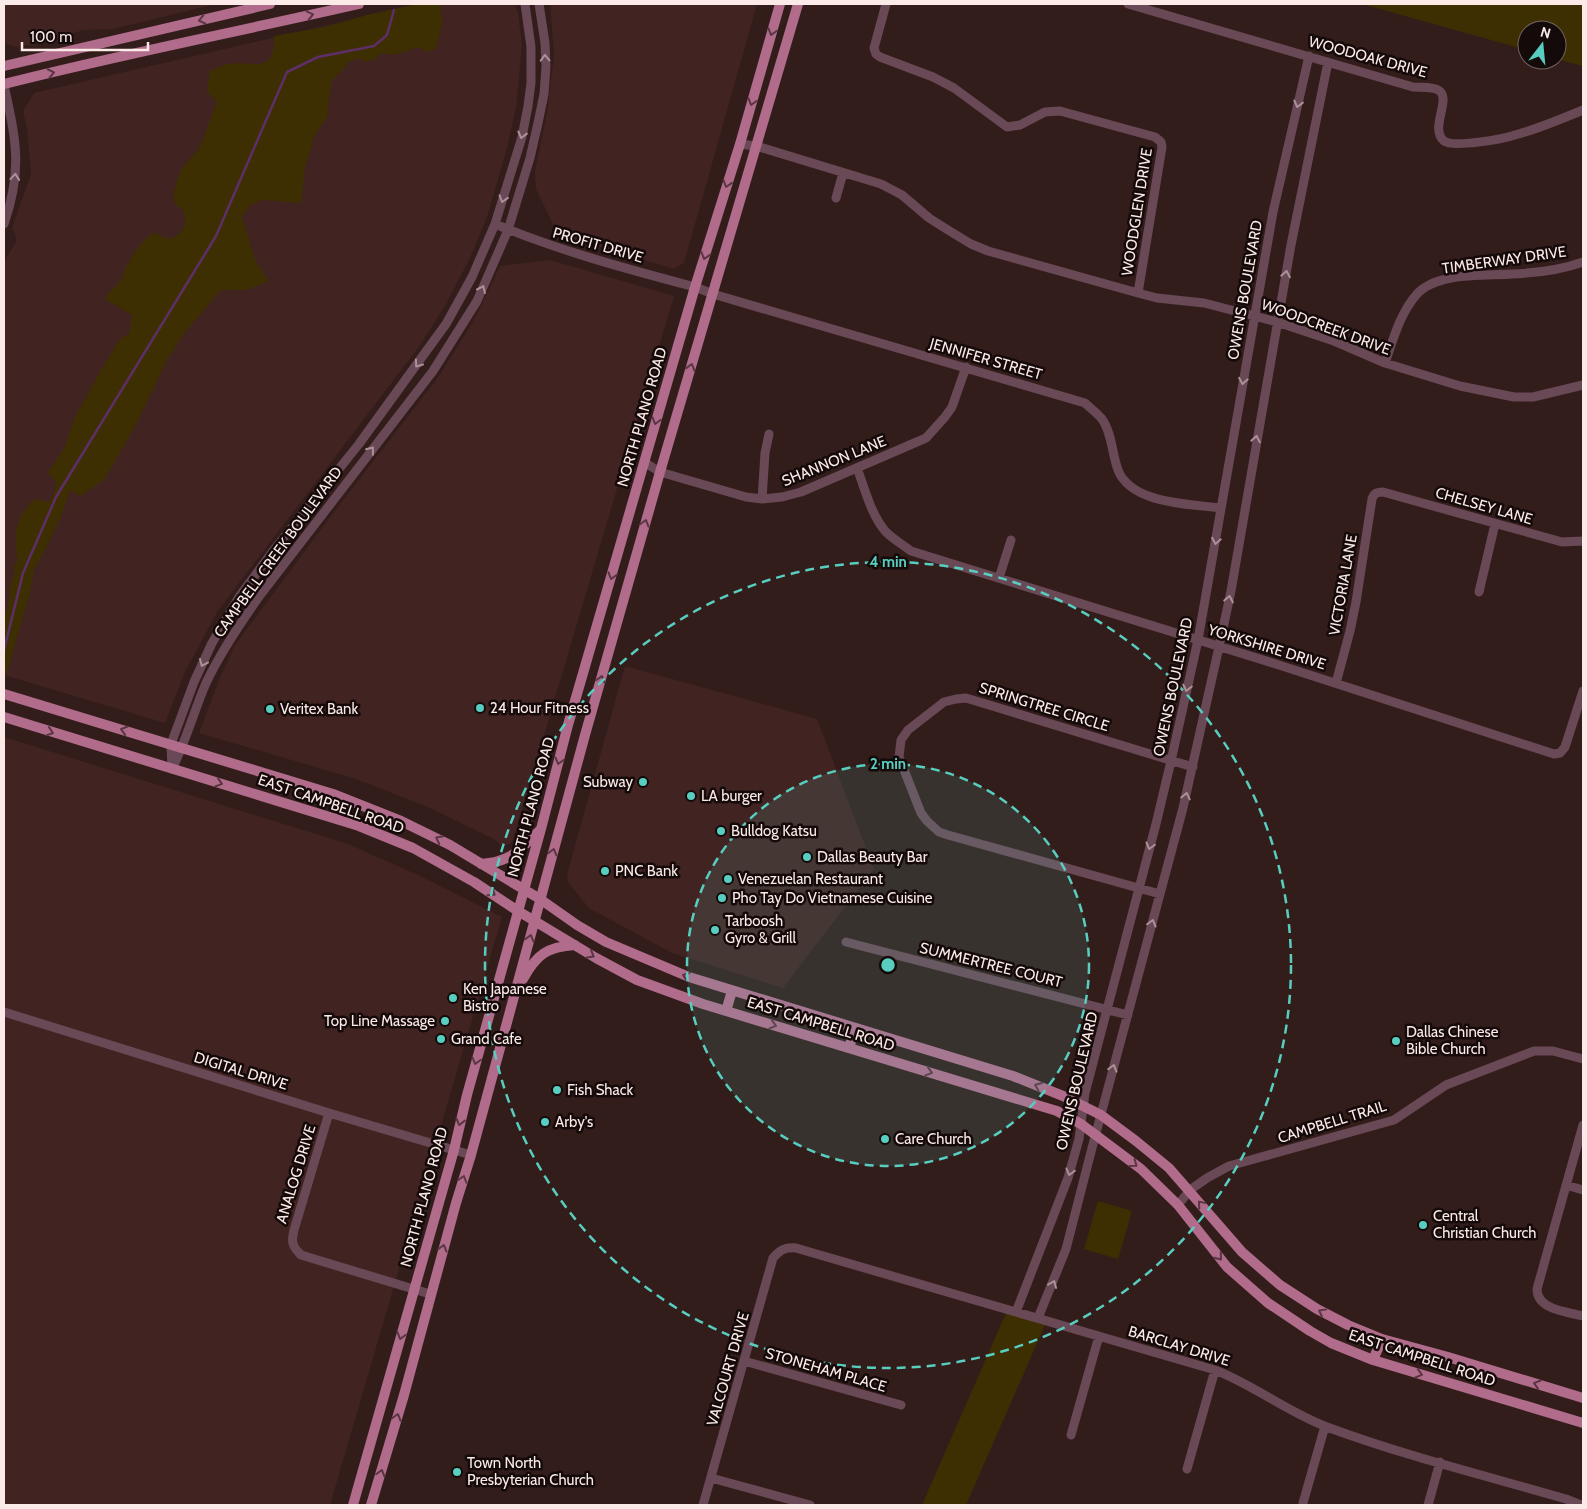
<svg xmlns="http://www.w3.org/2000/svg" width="1587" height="1509" font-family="Cabin,sans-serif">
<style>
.built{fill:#412321}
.green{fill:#3e2f02}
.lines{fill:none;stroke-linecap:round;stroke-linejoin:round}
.stream{stroke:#5e2e69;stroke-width:2.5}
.minor{stroke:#6a4957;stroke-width:9}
.major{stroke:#b06c8a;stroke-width:10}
.oneway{stroke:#5a3643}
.oneway2{stroke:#ab9198}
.ring{fill:none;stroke:#58cec0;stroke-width:2.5;stroke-dasharray:9 6}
.poi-dot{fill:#58cec0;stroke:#140a09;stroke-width:2}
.labels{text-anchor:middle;stroke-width:5;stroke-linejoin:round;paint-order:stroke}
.street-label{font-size:15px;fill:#fbeae8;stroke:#140a09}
.poi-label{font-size:15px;fill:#fbeae8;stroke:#140a09;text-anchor:start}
.centre{fill:#58cec0;stroke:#140a09;stroke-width:2.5}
.ring-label{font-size:15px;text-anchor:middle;font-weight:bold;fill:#58cec0;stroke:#140a09;stroke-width:5;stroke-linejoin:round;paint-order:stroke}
</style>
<rect width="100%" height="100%" fill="#331d1b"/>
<path class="built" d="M 4,4 L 216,4 L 113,29 L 83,30 L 39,44 L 16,47 L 4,43 Z
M 420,4 L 515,4 L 518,13 L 522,45 L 516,108 L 507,148 L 487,217 L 470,258 L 445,306 L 418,348 L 217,612 L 185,672 L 165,723 L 4,675 L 4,262 L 17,240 L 12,228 L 31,174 L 27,128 L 23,111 L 34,93 Z
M 550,4 L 757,4 L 684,263 L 674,269 L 563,236 L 552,222 L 536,189 L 535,171 L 547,113 L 554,54 Z
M 550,260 L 674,296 L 513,840 L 510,844 L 500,845 L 496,840 L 428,807 L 353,778 L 199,733 L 219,680 L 235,645 L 327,521 L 439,376 L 473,322 L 500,266 Z
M 625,666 L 817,719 L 874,869 L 783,988 L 672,953 L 589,908 L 567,881 L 568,871 Z
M 4,737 L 348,844 L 418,875 L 502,917 L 330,1505 L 4,1505 Z"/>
<path class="green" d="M 417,4 L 440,4 L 441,5 L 442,24 L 436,49 L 426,52 L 419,47 C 404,51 397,57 382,53 L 373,60 L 364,62 L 360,58 L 348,62 L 345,68 L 332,80 L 327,117 L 315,135 L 305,167 L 301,203 L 263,200 L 250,205 L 242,217 L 256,262 L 269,281 L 247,290 L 221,290 L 183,335 L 167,360 L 136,425 L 104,480 L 80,496 L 70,490 L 61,517 L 42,556 L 34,569 L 30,593 L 6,675 L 4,675 L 4,621 L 10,596 L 9,590 L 15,572 L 13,567 L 18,560 C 12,537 16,514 35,499 L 48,502 L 53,497 L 56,482 L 48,472 L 64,449 L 75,417 L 101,370 L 120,339 L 129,334 L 132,315 L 105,299 C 110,289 115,289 120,281 C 124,277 123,271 126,267 C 131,257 144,237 154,233 L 170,239 L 179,234 L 185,225 L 184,211 C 180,208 175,205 174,200 C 172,194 179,172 183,167 C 189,159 196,154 200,146 C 207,132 210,117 217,102 L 207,91 L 210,71 C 216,68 222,65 229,64 C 253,60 275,77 274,36 L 325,27 L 367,15 Z
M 1362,4 L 1583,4 L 1583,66 L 1557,59 L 1557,30 L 1527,30 L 1527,50 Z
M 1098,1201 L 1132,1211 L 1118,1259 L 1084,1249 Z
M 1006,1313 L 1045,1325 L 966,1505 L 922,1505 Z"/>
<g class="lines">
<path class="stream" d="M 4,650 L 23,573 L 56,497 L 216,236 L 287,72 L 318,57 L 374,46 L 387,35 L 394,10"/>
<path class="minor" d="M 886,4 L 874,48 L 876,54 L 880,57 L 933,77 L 954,88 L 1007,127 L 1020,125 L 1045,112 L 1060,111 L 1155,137 L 1161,142 L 1162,147 L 1138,293
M 1128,4 L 1413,87 C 1420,87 1429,87 1436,89 C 1455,95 1428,128 1444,141 C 1453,148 1503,139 1515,135 C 1538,129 1561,119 1583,110
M 4,85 C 16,140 23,169 4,224
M 740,144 L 756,146 L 881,184 L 902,195 L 929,218 L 948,230 L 971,244 L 988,251 L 1138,293 L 1157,298 L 1204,303 L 1277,322 L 1334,341 L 1385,363 L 1460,386 L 1514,397 L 1533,397 L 1583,385
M 836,198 L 843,173
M 495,224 C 560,251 627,269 695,287 L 713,294 L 1085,403 C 1090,408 1097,413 1102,419 C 1112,433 1112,454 1118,470 C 1131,504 1190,504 1221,508
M 1385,363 C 1393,340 1400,313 1417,294 C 1437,272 1484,276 1512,274 C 1536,273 1561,270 1583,262
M 644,462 L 660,472 L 746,497 L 762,499 L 782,497 L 801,492 L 926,438 L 945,417 L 952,407 L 966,367
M 857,468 C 865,489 871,515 886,532 C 893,539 903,545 911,551 L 1279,665 L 1554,754 L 1560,753 L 1565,747 L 1583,691
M 762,499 L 765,453 L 769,434
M 999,578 L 1011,540
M 1479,592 L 1495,524
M 1336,683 L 1350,631 L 1356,602 L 1372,499 C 1374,493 1377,492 1383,492 L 1562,542 L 1583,541
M 172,769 C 186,741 194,711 206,683 C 221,651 241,622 261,594 L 433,371 L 477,301 L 508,230 L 530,158 L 538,123 L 544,94 L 546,67 L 545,43 L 539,4
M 172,769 L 171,744 L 194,682 L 212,643 L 239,597 L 273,551 L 359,444 L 422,357 L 446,324 L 472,277 L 495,224 L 522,137 L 528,106 L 531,83 L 531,47 L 525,4
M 1160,894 L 948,835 L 939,832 L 927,821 L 921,813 L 899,757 L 901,740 L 908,730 L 944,702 L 956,699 L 966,698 L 1193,767
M 846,942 L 1128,1015
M 4,1012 L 329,1113 L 471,1155
M 329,1113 L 294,1230 C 291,1242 292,1246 301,1255 L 430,1294
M 1583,1125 L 1537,1289 C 1537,1310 1568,1312 1583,1316
M 1566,1185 L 1583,1190
M 1178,1205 L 1190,1190 L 1207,1178 L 1229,1166 L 1394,1120 L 1446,1085 L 1534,1051 L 1553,1051 L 1583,1059
M 1016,1312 L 1068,1178 L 1079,1139 L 1085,1093 L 1156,824 L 1171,761 L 1198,640 L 1273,212 L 1309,56
M 1038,1318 L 1066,1249 L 1092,1148 L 1183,808 L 1219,647 L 1231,591 L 1291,245 L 1328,62
M 744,1361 L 901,1405
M 1071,1435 L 1099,1336
M 1187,1469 L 1215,1370
M 711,1478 L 810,1505
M 1303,1503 L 1325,1426
M 703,1505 L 773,1258 C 780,1250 785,1247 796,1248 L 1215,1370 C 1254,1385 1287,1412 1327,1427 C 1405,1456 1487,1476 1566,1499 L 1581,1505
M 1428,1505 L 1440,1462"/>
<path class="major" d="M 4,66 L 270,4
M 4,84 C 122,54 241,31 359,4
M 4,694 L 333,794 L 401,821 L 450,845 L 540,899 L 577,925 L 606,942 L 689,977 L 1013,1076 L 1063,1096 L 1101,1115 L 1136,1141 L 1169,1168 L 1242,1252 L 1280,1285 L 1317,1309 L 1348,1325 L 1382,1339 L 1448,1357 L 1583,1398
M 4,717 L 359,826 L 413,848 L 474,882 L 518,911 L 596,958 L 637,980 L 703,1004 L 1057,1111 L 1081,1124 L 1141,1169 L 1178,1205 L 1227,1267 L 1268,1303 L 1310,1331 L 1331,1343 L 1373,1360 L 1583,1423
M 481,864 C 512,862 519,850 540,830
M 523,979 C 537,954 547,947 575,945
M 726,1011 L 732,991
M 849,1048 L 855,1028
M 1373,1360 L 1382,1339
M 353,1505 L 454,1150 L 467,1095 L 541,829 L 568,725 L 695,287 L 740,144 L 780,4
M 371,1505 L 404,1395 L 456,1203 L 471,1155 L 585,735 L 660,472 L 798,4"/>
</g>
<defs><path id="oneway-chevron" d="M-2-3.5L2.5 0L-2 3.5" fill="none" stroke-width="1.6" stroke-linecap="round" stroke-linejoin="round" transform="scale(1.25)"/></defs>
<g class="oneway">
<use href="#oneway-chevron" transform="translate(310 15) rotate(-13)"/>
<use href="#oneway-chevron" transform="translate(202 20) rotate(167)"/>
<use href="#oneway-chevron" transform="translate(772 32) rotate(106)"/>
<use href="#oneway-chevron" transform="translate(51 73) rotate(-12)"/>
<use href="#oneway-chevron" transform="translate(752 102) rotate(106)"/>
<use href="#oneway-chevron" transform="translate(727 184) rotate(107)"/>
<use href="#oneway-chevron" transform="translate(705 256) rotate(107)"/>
<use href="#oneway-chevron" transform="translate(691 367) rotate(-73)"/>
<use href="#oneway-chevron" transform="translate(656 421) rotate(106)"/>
<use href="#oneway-chevron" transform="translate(645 523) rotate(-74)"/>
<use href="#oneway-chevron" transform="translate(612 576) rotate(106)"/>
<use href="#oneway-chevron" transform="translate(601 679) rotate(-74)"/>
<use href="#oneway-chevron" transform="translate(124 730) rotate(-163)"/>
<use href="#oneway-chevron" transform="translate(50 732) rotate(18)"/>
<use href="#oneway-chevron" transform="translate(559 761) rotate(105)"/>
<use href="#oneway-chevron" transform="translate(219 783) rotate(17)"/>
<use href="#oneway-chevron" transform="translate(439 839) rotate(-153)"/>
<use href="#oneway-chevron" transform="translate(553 852) rotate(-75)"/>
<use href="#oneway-chevron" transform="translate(492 893) rotate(33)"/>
<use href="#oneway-chevron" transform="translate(530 938) rotate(-75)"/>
<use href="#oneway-chevron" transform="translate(591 955) rotate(30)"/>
<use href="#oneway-chevron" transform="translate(686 976) rotate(-159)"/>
<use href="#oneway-chevron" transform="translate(773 1025) rotate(17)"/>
<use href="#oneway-chevron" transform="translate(476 1061) rotate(105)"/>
<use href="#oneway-chevron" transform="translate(929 1072) rotate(17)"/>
<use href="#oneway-chevron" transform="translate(1038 1086) rotate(-157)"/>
<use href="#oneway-chevron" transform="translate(460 1122) rotate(104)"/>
<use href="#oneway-chevron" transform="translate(1134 1164) rotate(36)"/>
<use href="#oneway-chevron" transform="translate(463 1179) rotate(-72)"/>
<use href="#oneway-chevron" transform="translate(1201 1204) rotate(-130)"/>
<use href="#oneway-chevron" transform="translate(443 1248) rotate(-74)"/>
<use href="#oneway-chevron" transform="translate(1219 1257) rotate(51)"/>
<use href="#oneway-chevron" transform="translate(1322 1312) rotate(-151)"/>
<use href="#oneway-chevron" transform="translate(401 1336) rotate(106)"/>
<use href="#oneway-chevron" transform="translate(1419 1374) rotate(17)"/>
<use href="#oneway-chevron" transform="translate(1537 1384) rotate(-163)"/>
<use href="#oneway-chevron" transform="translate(397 1417) rotate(-74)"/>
<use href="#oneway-chevron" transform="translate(381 1473) rotate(-74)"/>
</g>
<g class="oneway2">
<use href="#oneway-chevron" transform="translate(545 58) rotate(-92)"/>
<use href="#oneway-chevron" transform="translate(1298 104) rotate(104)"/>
<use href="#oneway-chevron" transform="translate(522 135) rotate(104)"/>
<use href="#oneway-chevron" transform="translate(15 177) rotate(-85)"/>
<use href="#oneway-chevron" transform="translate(503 199) rotate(107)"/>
<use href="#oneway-chevron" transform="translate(1286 274) rotate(-80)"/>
<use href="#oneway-chevron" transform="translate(482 289) rotate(-66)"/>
<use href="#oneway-chevron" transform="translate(418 364) rotate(126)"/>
<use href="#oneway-chevron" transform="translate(1243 381) rotate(100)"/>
<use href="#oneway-chevron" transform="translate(1256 439) rotate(-80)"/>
<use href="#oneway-chevron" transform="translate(371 450) rotate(-52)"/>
<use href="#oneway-chevron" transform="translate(1216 541) rotate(100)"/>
<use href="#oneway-chevron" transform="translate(1229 599) rotate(-79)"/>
<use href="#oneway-chevron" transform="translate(203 663) rotate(114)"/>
<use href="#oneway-chevron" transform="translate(1187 688) rotate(103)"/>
<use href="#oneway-chevron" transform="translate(1186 796) rotate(-77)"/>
<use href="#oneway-chevron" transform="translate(1150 846) rotate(105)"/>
<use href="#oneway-chevron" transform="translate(1152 923) rotate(-75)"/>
<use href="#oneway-chevron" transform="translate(1113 1068) rotate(-74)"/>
<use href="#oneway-chevron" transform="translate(1070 1172) rotate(105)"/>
<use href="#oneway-chevron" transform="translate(1053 1284) rotate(-67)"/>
</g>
<circle cx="888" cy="965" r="201" fill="#58cec0" fill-opacity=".12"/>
<g class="ring">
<circle cx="888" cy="965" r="201"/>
<circle cx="888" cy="965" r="403"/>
</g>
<g class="poi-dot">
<circle cx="480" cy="708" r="5"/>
<circle cx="270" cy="709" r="5"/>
<circle cx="643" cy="782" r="5"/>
<circle cx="691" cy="796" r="5"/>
<circle cx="721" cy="831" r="5"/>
<circle cx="807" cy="857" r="5"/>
<circle cx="605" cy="871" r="5"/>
<circle cx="728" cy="879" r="5"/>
<circle cx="722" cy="898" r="5"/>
<circle cx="715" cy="930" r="5"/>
<circle cx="453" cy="998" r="5"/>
<circle cx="445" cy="1021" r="5"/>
<circle cx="441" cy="1039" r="5"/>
<circle cx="1396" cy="1041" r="5"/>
<circle cx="557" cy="1090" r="5"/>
<circle cx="545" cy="1122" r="5"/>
<circle cx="885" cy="1139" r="5"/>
<circle cx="1423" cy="1225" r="5"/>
<circle cx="457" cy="1472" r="5"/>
</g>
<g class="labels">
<g class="street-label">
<text transform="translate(1368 57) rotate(15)" y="5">WOODOAK DRIVE</text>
<text transform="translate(1137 212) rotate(-81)" y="5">WOODGLEN DRIVE</text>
<text transform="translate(598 245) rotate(16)" y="5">PROFIT DRIVE</text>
<text transform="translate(1504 260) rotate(-8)" y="5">TIMBERWAY DRIVE</text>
<text transform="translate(1245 290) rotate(-80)" y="5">OWENS BOULEVARD</text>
<text transform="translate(1326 327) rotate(20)" y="5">WOODCREEK DRIVE</text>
<text transform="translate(986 359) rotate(16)" y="5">JENNIFER STREET</text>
<text transform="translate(642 417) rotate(-74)" y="5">NORTH PLANO ROAD</text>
<text transform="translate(834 461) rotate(-22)" y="5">SHANNON LANE</text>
<text transform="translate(1484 506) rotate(16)" y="5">CHELSEY LANE</text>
<text transform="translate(278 552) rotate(-54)" y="5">CAMPBELL CREEK BOULEVARD</text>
<text transform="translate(1343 585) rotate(-80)" y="5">VICTORIA LANE</text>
<text transform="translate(1267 647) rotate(17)" y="5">YORKSHIRE DRIVE</text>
<text transform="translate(1173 687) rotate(-78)" y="5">OWENS BOULEVARD</text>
<text transform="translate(1044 707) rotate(17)" y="5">SPRINGTREE CIRCLE</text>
<text transform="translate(331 804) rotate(19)" y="5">EAST CAMPBELL ROAD</text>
<text transform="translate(531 807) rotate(-75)" y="5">NORTH PLANO ROAD</text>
<text transform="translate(991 965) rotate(14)" y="5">SUMMERTREE COURT</text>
<text transform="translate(821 1024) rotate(17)" y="5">EAST CAMPBELL ROAD</text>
<text transform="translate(241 1071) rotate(17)" y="5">DIGITAL DRIVE</text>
<text transform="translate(1077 1081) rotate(-77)" y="5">OWENS BOULEVARD</text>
<text transform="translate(1332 1122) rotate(-17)" y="5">CAMPBELL TRAIL</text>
<text transform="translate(296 1174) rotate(-73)" y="5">ANALOG DRIVE</text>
<text transform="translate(424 1197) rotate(-75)" y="5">NORTH PLANO ROAD</text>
<text transform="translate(1179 1346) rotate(17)" y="5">BARCLAY DRIVE</text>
<text transform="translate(1422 1358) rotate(18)" y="5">EAST CAMPBELL ROAD</text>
<text transform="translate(728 1369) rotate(-74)" y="5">VALCOURT DRIVE</text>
<text transform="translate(826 1370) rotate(16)" y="5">STONEHAM PLACE</text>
</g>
<g class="poi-label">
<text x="490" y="713">24 Hour Fitness</text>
<text x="280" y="714">Veritex Bank</text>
<text x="633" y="787" text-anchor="end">Subway</text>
<text x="701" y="801">LA burger</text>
<text x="731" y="836">Bulldog Katsu</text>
<text x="817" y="862">Dallas Beauty Bar</text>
<text x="615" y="876">PNC Bank</text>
<text x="738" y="884">Venezuelan Restaurant</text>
<text x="732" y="903">Pho Tay Do Vietnamese Cuisine</text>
<text x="725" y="926">Tarboosh<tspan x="725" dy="17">Gyro &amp; Grill</tspan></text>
<text x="463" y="994">Ken Japanese<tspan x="463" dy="17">Bistro</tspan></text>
<text x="435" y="1026" text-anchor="end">Top Line Massage</text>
<text x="1406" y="1037">Dallas Chinese<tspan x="1406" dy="17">Bible Church</tspan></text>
<text x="451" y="1044">Grand Cafe</text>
<text x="567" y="1095">Fish Shack</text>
<text x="555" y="1127">Arby's</text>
<text x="895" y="1144">Care Church</text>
<text x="1433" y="1221">Central<tspan x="1433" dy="17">Christian Church</tspan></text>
<text x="467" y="1468">Town North<tspan x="467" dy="17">Presbyterian Church</tspan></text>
</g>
</g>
<circle cx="888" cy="965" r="8" class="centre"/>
<g class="ring-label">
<text x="888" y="567">4 min</text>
<text x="888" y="769">2 min</text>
</g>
<rect width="1587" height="1509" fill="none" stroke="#fbeae8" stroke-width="10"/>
<g transform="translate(1542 45) rotate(16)"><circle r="24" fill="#140a09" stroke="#706462"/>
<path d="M0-4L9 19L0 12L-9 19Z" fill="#58cec0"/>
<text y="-8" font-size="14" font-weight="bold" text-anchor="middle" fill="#fbeae8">N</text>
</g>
<path d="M22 42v8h126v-8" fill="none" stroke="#fbeae8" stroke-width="2.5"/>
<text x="30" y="42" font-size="15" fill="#fbeae8" stroke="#140a09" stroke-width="4" paint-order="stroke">100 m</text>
</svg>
